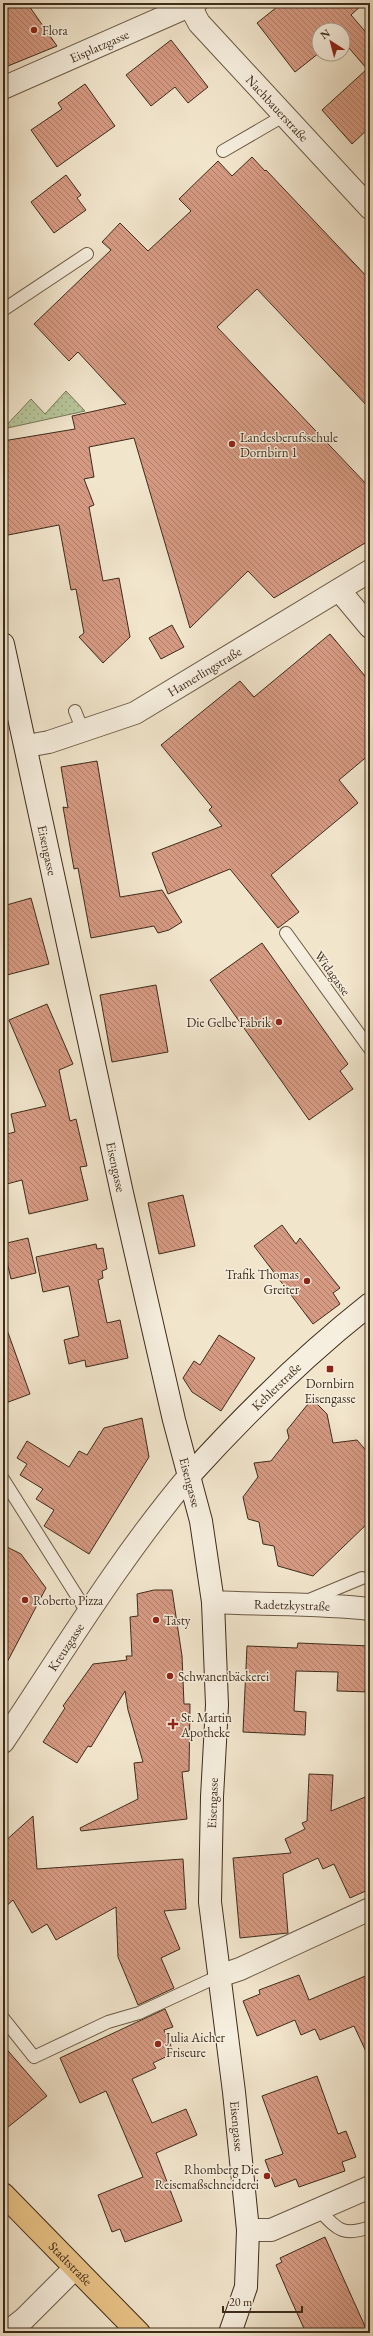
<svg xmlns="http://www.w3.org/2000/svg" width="373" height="2336" font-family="'EB Garamond',serif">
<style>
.grass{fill:url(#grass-dots);stroke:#7a785a}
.building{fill:url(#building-back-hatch);stroke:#3e2c1a}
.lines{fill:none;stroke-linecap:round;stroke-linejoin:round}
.lane-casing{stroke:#6b5a46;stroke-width:14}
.street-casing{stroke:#6b5a46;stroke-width:24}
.secondary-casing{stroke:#3e2c1a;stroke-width:24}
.primary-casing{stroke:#3e2c1a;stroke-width:24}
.lane{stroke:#f6eede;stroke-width:12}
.street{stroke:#f6eede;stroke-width:22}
.secondary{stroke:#f6eede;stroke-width:22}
.primary{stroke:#e8c286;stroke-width:22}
.poi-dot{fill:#8f2418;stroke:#f6eede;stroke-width:1.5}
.labels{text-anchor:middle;stroke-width:3;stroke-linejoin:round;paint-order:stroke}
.poi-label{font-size:13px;fill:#3e2c1a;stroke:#f6eede;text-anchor:start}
.street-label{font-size:13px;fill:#3e2c1a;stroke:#f6eede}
</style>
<defs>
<pattern id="grass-dots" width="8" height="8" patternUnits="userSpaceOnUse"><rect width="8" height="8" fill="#b7c59a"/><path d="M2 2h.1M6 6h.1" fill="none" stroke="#9ea984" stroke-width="1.8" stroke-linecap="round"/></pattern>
<pattern id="building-back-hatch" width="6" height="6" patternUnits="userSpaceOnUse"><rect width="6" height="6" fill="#d69a83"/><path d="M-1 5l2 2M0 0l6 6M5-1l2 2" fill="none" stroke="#af7e6a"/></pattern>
</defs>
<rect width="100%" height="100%" fill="#f1e5cc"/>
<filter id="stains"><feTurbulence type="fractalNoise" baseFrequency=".005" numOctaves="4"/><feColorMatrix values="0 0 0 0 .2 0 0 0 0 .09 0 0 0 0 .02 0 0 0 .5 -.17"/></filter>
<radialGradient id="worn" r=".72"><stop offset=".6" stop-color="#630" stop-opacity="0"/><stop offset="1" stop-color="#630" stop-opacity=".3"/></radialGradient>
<path class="grass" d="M 66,391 L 85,411 L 3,429 L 31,399 L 45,414 Z"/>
<path class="building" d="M 3,3 L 27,3 L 57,46 L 3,68 Z
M 282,3 L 364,3 L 351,15 L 370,37 L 370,127 L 352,144 L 322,110 L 367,69 L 343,41 L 343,30 L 319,30 L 319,53 L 295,72 L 257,23 Z
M 171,40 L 208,87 L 188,103 L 175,87 L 151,106 L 126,75 Z
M 85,84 L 115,126 L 57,167 L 31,130 L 62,109 L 58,103 Z
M 252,157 L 265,171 L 266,170 L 370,280 L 370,409 L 257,289 L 217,327 L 370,488 L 370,540 L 274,598 L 248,571 L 190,628 L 134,438 L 89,447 L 94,477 L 84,479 L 94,505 L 89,507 L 103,581 L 119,578 L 130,637 L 103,663 L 79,637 L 84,633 L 76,589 L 71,590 L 59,525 L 3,536 L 3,441 L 75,429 L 72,416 L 126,404 L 78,352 L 69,361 L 34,324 L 111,250 L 102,242 L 120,223 L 148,251 L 191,211 L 179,199 L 218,161 L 232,176 Z
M 66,175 L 81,195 L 77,198 L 86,210 L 54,233 L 31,202 Z
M 172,625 L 184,647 L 161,659 L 149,638 Z
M 330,634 L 370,682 L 370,754 L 339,780 L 358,803 L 271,875 L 299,912 L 278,928 L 230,869 L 168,894 L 152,853 L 222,826 L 209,810 L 212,807 L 161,745 L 240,681 L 254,697 Z
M 97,761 L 120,897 L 162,890 L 182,922 L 169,930 L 158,933 L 154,926 L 91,938 L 78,868 L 74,869 L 63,807 L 68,808 L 61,767 Z
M 31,898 L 49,964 L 3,976 L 3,906 Z
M 262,943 L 348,1064 L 340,1071 L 353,1089 L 309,1120 L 210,980 Z
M 156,985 L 168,1052 L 112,1062 L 100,995 Z
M 47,1004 L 73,1064 L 59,1070 L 70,1121 L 76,1119 L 87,1166 L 80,1167 L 88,1200 L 29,1214 L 22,1180 L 3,1185 L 3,1135 L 15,1132 L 11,1114 L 46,1106 L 9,1020 Z
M 183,1195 L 195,1246 L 159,1254 L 148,1203 Z
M 282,1225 L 296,1244 L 300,1238 L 340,1288 L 333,1293 L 340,1304 L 313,1324 L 254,1246 Z
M 28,1238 L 36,1273 L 11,1279 L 3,1244 Z
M 96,1244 L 97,1249 L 103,1248 L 107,1269 L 102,1271 L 103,1278 L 98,1280 L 107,1323 L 120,1320 L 128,1358 L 86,1367 L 85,1360 L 69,1364 L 64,1340 L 79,1336 L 69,1286 L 43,1292 L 36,1257 Z
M 3,1327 L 6,1327 L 30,1394 L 3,1404 Z
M 219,1335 L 255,1358 L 221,1411 L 192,1392 L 183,1378 L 194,1361 L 200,1365 Z
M 312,1399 L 327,1414 L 333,1443 L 357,1440 L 370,1455 L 370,1521 L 313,1576 L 278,1566 L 274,1546 L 263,1544 L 259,1522 L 248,1519 L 243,1497 L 258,1477 L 254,1463 L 271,1461 L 289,1438 L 287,1430 Z
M 142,1418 L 149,1457 L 89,1554 L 44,1526 L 54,1510 L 36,1499 L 43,1489 L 20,1475 L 27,1464 L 17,1458 L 27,1441 L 69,1467 L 79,1451 L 87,1455 L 104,1428 Z
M 3,1545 L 21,1554 L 46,1588 L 3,1670 Z
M 154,1590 L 172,1590 L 182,1656 L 184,1704 L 190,1704 L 189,1771 L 182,1772 L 187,1819 L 81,1831 L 80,1828 L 138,1799 L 134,1763 L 143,1762 L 128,1710 L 125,1691 L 91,1747 L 88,1746 L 77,1763 L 43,1742 L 65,1708 L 63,1706 L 93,1664 L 127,1660 L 126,1656 L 132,1656 L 130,1617 L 138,1616 L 137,1594 Z
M 298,1643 L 370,1646 L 370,1692 L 337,1691 L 338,1672 L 296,1671 L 294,1711 L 306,1712 L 305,1735 L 243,1732 L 247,1646 L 297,1648 Z
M 309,1774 L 333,1775 L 331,1811 L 370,1795 L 370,1889 L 350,1898 L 334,1864 L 323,1869 L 318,1858 L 283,1874 L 288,1933 L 240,1938 L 233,1858 L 291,1853 L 285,1839 L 305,1829 L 302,1823 L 307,1821 Z
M 33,1816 L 37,1869 L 183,1859 L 186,1909 L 164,1911 L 180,1949 L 161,1958 L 174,1988 L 138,2005 L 118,1957 L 116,1907 L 56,1940 L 47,1924 L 32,1933 L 13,1900 L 3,1909 L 3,1843 Z
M 370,1974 L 370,2060 L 354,2026 L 320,2040 L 315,2029 L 301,2035 L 295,2020 L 257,2036 L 243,2001 L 260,1994 L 259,1990 L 299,1975 L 309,2000 Z
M 165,2009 L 173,2027 L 164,2030 L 174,2053 L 153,2063 L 156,2068 L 132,2079 L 152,2123 L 186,2109 L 197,2135 L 156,2153 L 182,2221 L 125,2242 L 120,2229 L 112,2232 L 98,2195 L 143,2177 L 106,2091 L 80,2103 L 60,2058 Z
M 3,2045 L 47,2096 L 3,2131 Z
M 317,2076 L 338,2134 L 346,2131 L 356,2157 L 342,2162 L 345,2171 L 299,2187 L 296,2179 L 275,2187 L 265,2160 L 283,2154 L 262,2096 Z
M 325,2237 L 341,2273 L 368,2333 L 306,2333 L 288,2293 L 276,2265 L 282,2262 L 280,2258 Z"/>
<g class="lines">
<defs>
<path id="lane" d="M 223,151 L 285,115
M 3,310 L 87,254
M 75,711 L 83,731
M 286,933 L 370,1049
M 3,1479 L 87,1612
M 309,1600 L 362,1578
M 3,2018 L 34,2057 L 108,2022 L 139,2013 L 219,1976
M 319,2210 C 337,2229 342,2237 370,2227"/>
<g id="street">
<path id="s1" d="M 190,6 L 199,23 L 370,208"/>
<path id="s2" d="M 3,88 L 196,3"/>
<path d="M 339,590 L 370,627"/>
<path id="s3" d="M 27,746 L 49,742 L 135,713 L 370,571"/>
<path id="s4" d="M 213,1602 C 265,1605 318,1603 370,1609"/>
<path id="s5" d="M 3,1742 C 63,1652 119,1559 189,1476"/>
<path d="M 219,1976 L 240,1969 L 370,1909"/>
<path d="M 248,2230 L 271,2230 L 370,2187"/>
<path d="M 6,2333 L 24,2319 L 75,2268"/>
</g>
<g id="secondary">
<path id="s6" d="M 3,644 L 122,1193 L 174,1420 L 201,1521 L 213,1602 L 217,1705 L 212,1797 L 210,1902 L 234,2092 L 248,2230 L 246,2287 L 230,2333"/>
<path id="s7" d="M 189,1476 C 245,1414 304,1356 370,1304"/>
</g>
<g id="primary">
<path id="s8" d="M 3,2194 L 139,2333"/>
</g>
</defs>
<use href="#lane" class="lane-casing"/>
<use href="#street" class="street-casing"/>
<use href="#secondary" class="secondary-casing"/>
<use href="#primary" class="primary-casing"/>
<use href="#lane" class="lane"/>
<use href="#street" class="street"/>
<use href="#secondary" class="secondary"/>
<use href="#primary" class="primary"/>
</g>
<g class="poi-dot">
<circle cx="34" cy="30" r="4"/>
<circle cx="232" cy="444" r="4"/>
<circle cx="279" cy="1022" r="4"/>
<circle cx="307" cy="1281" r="4"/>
<rect x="326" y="1365" width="8" height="8" rx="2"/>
<circle cx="25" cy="1600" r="4"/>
<circle cx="156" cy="1620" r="4"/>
<circle cx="170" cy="1676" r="4"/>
<path d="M171 1718h4v4h4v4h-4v4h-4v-4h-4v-4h4z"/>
<circle cx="158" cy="2044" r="4"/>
<circle cx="267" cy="2176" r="4"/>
</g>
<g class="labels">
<g class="poi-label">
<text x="42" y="35">Flora</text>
<text x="240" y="442">Landesberufsschule<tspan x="240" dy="15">Dornbirn 1</tspan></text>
<text x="271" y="1027" text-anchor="end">Die Gelbe Fabrik</text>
<text x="299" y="1279" text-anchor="end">Trafik Thomas<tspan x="299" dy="15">Greiter</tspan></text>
<text x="330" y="1388" text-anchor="middle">Dornbirn<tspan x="330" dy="15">Eisengasse</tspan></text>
<text x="33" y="1605">Roberto Pizza</text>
<text x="164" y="1625">Tasty</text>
<text x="178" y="1681">Schwanenbäckerei</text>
<text x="181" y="1722">St. Martin<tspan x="181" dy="15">Apotheke</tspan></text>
<text x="166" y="2042">Julia Aicher<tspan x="166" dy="15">Friseure</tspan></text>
<text x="259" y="2174" text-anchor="end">Rhomberg Die<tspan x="259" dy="15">Reisemaßschneiderei</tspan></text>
</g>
<g class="street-label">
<text dy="5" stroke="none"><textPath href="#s2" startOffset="105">Eisplatzgasse</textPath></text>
<text dy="5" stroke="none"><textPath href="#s1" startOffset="135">Nachbauerstraße</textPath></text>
<text dy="5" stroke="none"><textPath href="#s3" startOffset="194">Hamerlingstraße</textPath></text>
<text dy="5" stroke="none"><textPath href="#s6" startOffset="211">Eisengasse</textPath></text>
<text transform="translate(333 973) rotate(54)" y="5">Widagasse</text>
<text dy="5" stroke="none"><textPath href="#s6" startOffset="535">Eisengasse</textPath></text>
<text dy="5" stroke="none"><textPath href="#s7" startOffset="125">Kehlerstraße</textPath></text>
<text dy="5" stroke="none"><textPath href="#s6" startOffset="859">Eisengasse</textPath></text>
<text dy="5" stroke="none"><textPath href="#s4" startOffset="79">Radetzkystraße</textPath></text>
<text dy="5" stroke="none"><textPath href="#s5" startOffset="114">Kreuzgasse</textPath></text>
<text transform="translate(212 1803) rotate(-88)" y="5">Eisengasse</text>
<text dy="5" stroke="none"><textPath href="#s6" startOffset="1507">Eisengasse</textPath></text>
<text dy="5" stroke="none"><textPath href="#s8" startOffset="97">Stadtstraße</textPath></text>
</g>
</g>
<rect width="373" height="2336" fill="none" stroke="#f1e5cc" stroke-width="16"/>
<rect x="4" y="4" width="365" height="2328" fill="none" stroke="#3e2c1a" stroke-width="2"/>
<rect x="8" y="8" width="357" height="2320" fill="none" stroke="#3e2c1a"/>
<g transform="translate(331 42) rotate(324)"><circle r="19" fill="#f6eede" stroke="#aca090"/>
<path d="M0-3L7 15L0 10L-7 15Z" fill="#8f2418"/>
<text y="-6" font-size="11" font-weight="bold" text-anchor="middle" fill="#3e2c1a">N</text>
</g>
<path d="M223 2306v6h79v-6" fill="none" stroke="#3e2c1a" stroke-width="2"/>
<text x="229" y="2306" font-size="12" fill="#3e2c1a" stroke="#f6eede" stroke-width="3" paint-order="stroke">20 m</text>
<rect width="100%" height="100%" filter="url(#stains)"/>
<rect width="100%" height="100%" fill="url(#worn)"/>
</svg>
